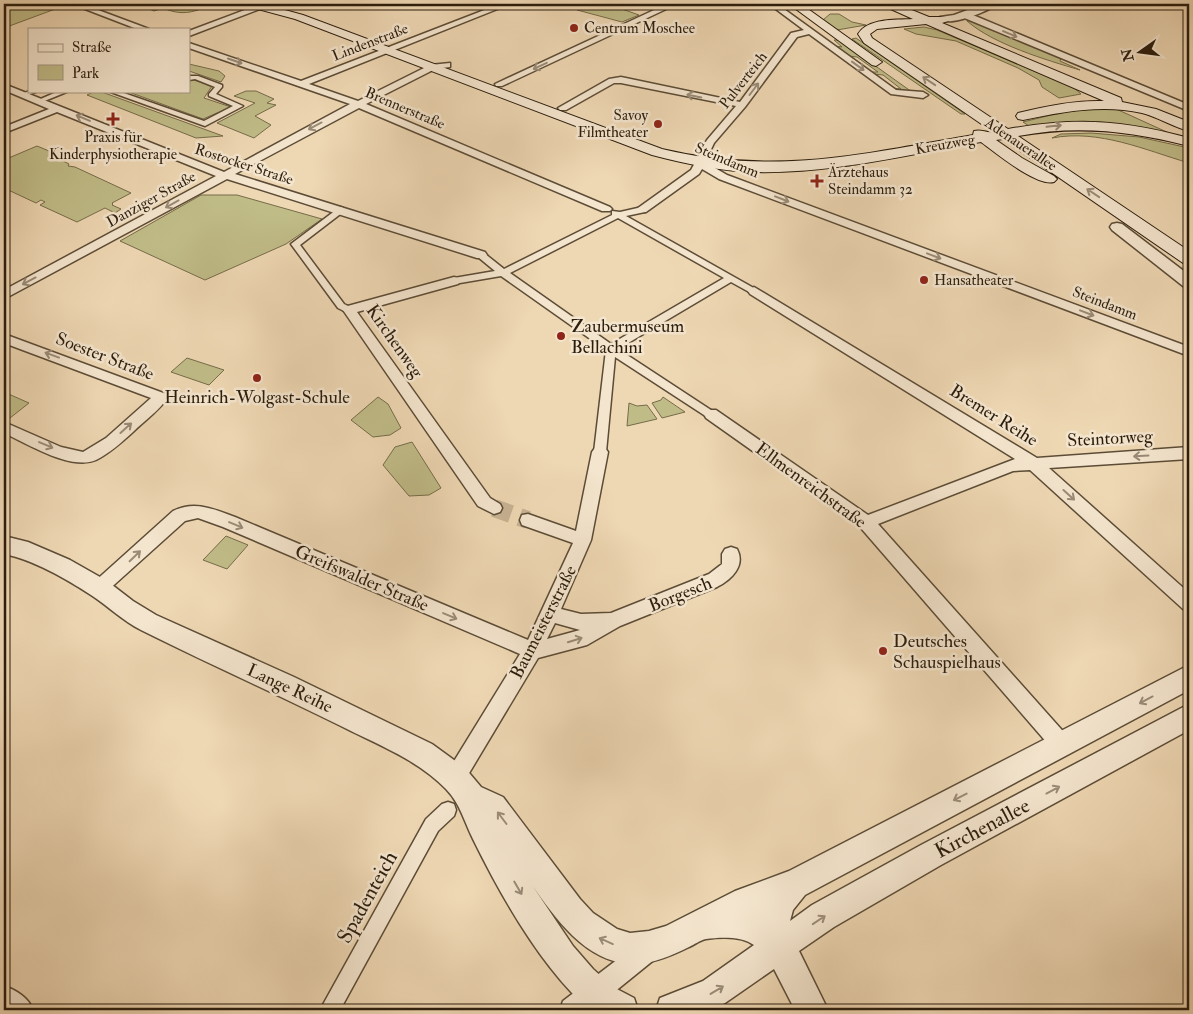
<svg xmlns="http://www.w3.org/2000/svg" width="1193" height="1014" font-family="'IM FELL Double Pica',serif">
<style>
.green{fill:#c0bc88;stroke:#766c4a}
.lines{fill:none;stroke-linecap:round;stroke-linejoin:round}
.minor-tunnel{stroke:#c7b292;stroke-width:18;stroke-dasharray:18 9;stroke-linecap:butt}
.pedestrian-casing{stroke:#5c4c36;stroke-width:3}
.minor-casing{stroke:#5c4c36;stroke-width:3}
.tertiary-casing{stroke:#5c4c36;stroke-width:3}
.secondary-casing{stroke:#2b1d0d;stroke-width:2}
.pedestrian{fill:#f4e5ce;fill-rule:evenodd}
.minor{fill:#f4e5ce;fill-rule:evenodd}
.tertiary{fill:#f4e5ce;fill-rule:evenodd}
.secondary{fill:#f4e5ce;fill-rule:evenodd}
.oneway{stroke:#9a8b77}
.poi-dot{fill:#8f2418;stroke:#f4e5ce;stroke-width:2}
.labels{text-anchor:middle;stroke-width:5;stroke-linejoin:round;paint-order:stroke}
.far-poi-label{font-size:15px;fill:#2b1d0d;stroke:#f4e5ce;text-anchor:start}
.far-street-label{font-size:15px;fill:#2b1d0d;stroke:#f4e5ce}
.poi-label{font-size:18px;fill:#2b1d0d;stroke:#f4e5ce;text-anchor:start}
.street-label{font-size:18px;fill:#2b1d0d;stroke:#f4e5ce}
.near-street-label{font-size:21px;fill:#2b1d0d;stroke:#f4e5ce}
</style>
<rect width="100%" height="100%" fill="#eed7b3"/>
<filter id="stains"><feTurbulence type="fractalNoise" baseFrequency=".004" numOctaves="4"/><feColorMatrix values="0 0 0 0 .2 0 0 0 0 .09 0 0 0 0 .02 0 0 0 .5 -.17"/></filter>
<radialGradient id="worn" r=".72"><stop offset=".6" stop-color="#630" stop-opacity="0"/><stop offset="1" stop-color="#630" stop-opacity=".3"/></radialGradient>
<path class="green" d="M 14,4 L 61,4 L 66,5 L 4,28 L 4,7 Z
M 125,4 L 187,4 L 201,9 C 187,14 177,14 163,8 L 154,11 L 140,5 L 133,8 Z
M 591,4 L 608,4 L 639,15 L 622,22 L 577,10 Z
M 830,14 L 839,14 L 852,22 L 866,25 L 837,30 L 823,20 Z
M 974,20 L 1061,58 L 1060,61 L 1080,70 C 1046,60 993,44 967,21 Z
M 924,27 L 937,30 L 1074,88 L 1081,94 L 1059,98 L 1042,87 L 1039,80 L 1018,68 L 956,41 L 916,34 L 904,29 Z
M 856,38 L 965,114 L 961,114 L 852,39 Z
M 834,40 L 839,40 L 912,92 L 892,88 L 901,89 L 883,75 L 873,74 L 870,72 L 878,72 L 857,57 L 848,56 L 835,46 L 842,47 Z
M 189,64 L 219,71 L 225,76 L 221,82 L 189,71 Z
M 194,80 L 212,86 L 204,98 L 231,107 L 203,119 L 126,91 L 189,91 L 189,81 Z
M 95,91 L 99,91 L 223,136 L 196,138 L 87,95 Z
M 246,91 L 256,91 L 274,99 L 267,103 L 276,105 L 255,116 L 271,125 L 254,138 L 217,123 L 255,103 L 234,96 Z
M 1114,108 L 1169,133 L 1075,122 L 1029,126 L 1023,122 L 1075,109 Z
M 1091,133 L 1139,137 L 1189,148 L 1189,163 C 1145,150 1099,129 1052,138 L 1061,134 Z
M 37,146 L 66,158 L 61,160 L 69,164 L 68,166 L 75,167 L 131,193 L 112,203 L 113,204 L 112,205 L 121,209 L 115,213 L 105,208 L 77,222 L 40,205 L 45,202 L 41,200 L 36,203 L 4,188 L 4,160 Z
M 201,195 L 237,195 L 322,219 L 286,244 L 205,280 L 120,241 Z
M 187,358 L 224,370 L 209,385 L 171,372 Z
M 4,392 L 29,403 L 10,418 L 4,415 Z
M 378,397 L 388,404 L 401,428 L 390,435 L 373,437 L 351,420 Z
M 663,397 L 685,412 L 662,418 L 652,403 L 661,400 Z
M 629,403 L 637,406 L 647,405 L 657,419 L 627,426 Z
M 412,442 L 441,488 L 429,495 L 409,496 L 383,465 L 395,447 Z
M 226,536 L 248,545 L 227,569 L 203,560 Z"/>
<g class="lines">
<path class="minor-tunnel" d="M 494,508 L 528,520"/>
<defs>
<path id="pedestrian" d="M 189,76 L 198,76 L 222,85 L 222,87 L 216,94 L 243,106 L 205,126 L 108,91 L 118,91 L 204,121 L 233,106 L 209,96 L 209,94 L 215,87 L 195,79 L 189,80 Z
M 29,91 L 38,91 L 23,97 L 20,95 Z
M 59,91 L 69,91 L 42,102 L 36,101 Z
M 340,207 L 343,208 L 343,212 L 300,245 L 344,304 L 352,308 L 352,312 L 346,312 L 338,308 L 291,244 Z
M 642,207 L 646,210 L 645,212 L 626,216 L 759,291 L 757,293 L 751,293 L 731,282 L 618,349 L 717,414 L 715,417 L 707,417 L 615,357 L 606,452 L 600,456 L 594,452 L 606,350 L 501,276 L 454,284 L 449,281 L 454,278 L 495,271 L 478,257 L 478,253 L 484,253 L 504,269 L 612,215 L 612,211 L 620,212 ZM 618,218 L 724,278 L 611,344 L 510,273 Z
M 448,802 L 454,804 L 456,810 L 454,816 L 438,831 L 340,1010 L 320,1010 L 426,819 L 442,804 Z"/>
<path id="minor" d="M 72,4 L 82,4 L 149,29 L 137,29 Z
M 500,4 L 510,4 L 309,84 L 358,101 L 430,65 L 450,63 L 450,67 L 435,69 L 366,104 L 610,207 L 612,209 L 610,211 L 602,211 L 359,108 L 235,174 L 485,252 L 487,255 L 485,258 L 477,258 L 227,179 L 4,299 L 4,290 L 216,176 L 57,112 L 4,133 L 4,127 L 49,109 L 4,90 L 4,84 L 224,172 L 350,104 L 189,48 L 189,43 L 301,81 Z
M 667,4 L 677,4 L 502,86 L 496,86 L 495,84 Z
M 769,4 L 777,4 L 896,90 L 923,92 L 928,95 L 923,98 L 891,94 L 809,34 L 797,37 L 745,107 L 714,143 L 705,162 L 727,175 L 1189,347 L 1189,356 L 719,179 L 702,169 L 699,174 L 646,212 L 638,212 L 636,210 L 638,208 L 691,170 L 707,140 L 736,106 L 621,83 L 614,83 L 566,110 L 560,110 L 558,108 L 609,79 L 621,77 L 740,102 L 791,33 L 804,30 Z
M 1177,4 L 1189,4 L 1189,8 L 1178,6 Z
M 258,5 L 265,7 L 189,36 L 189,31 Z
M 962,13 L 968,13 L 1189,105 L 1189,111 L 962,17 Z
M 454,277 L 458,278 L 460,281 L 458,284 L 357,312 L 490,498 L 500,504 L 502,508 L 500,512 L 494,514 L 478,506 L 343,310 L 344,307 Z
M 754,287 L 1037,458 L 1189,447 L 1189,459 L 1049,468 L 1189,593 L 1189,612 L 1183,609 L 1030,470 L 1013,471 L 878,524 L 1069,738 L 1072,745 L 1069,752 L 1062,755 L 1055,752 L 860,527 L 706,418 L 704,414 L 706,410 L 716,410 L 868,515 L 1015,459 L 750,294 L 748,291 Z
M 4,334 L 166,394 L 168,397 C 160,410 144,421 133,432 C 122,442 110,453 96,460 C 71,471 28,444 4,433 L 4,422 L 61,447 L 83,452 L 106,438 L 151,398 L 4,343 Z
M 600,446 L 605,448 L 608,452 L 591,540 L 561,609 L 581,614 L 611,613 L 709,574 L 722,564 L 722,554 L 725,549 L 731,547 L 737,549 C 746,566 731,580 717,587 L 620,626 L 587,645 L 538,658 L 462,785 L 455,788 L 448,785 L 445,778 L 448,771 L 520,654 L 223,527 L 198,518 L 185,521 L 105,593 L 99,595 L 93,593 L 90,588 L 93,583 L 173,511 C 195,500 213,509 235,517 L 528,640 L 573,543 L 522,525 L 520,520 L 522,515 L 528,514 L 576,531 L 592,452 L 595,448 ZM 555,623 L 580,630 L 547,639 Z
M 647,939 L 655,943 L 659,951 L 655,959 L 592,1010 L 560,1010 L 563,1001 L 639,943 Z
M 4,986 C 16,990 29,998 33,1010 L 4,1010 Z"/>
<path id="tertiary" d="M 984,4 L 997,4 C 988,12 948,27 939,19 L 940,17 L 954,15 Z
M 1117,223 L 1122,224 L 1189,275 L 1189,288 L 1183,286 L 1112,230 L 1110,227 L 1112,224 Z
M 4,536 L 28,542 L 70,560 L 107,581 L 133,601 L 156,615 L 294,677 L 432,744 L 465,768 L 481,787 L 503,797 L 580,899 L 593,913 L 617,929 L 630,933 L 649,931 L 666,926 L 735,891 L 789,871 L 1189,665 L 1189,690 L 805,895 L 793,910 L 790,921 L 812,905 L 921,845 L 1189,704 L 1189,730 L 941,865 L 834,927 L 799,951 L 828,1010 L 795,1010 L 774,969 L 725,1003 L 710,1010 L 656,1010 L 660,998 L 703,981 L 754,945 C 742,936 720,937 706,939 C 700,940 694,945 689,947 C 671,956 650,965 630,964 C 585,961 555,918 532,885 L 573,946 L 593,969 L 613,987 L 634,998 L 638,1010 L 590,1010 C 542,969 501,896 473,839 C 464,821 460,803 446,789 C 419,761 381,746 347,729 C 279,695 209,664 141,630 C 123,621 108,606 91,595 C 65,578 34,560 4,554 Z"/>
<path id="secondary" d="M 246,4 L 263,4 L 303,15 L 662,149 C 773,176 864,154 973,135 L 974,131 C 981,129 986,133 993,132 L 864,43 L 858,34 C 868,18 895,20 913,19 L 884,6 L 883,4 L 897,4 L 929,17 L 948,17 L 950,19 L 948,21 L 942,23 L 1121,98 L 1122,102 L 1156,109 L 1189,122 L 1189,131 C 1173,127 1158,117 1142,113 C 1102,104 1062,112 1023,120 L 1018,119 L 1016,116 L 1018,113 C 1046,106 1075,100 1104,101 L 926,24 L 877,29 L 870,34 L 872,38 L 1008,129 C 1077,117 1122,120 1189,138 L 1189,146 C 1129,131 1079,125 1018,136 L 1189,251 L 1189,264 L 1183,263 L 1003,139 L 996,140 L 1022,158 L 1054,176 L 1057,179 L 1054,182 C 1037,187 996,153 981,142 C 906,155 830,174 754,172 C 719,171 686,164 652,155 L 295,19 L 247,6 Z
M 789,4 L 801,4 L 882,62 L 876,66 L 872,65 Z"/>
</defs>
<use href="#pedestrian" class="pedestrian-casing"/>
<use href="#minor" class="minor-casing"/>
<use href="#tertiary" class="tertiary-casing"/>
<use href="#secondary" class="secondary-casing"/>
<use href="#pedestrian" class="pedestrian"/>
<use href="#minor" class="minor"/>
<use href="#tertiary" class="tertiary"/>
<use href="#secondary" class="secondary"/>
</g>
<defs><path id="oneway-shaft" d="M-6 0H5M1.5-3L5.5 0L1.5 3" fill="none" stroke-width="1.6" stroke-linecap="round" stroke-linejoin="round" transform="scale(1.25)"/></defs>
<g class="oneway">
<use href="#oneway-shaft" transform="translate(1010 34) rotate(23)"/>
<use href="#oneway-shaft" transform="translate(235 61) rotate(19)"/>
<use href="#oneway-shaft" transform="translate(540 66) rotate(155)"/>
<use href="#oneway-shaft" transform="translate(858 66) rotate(36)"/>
<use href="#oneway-shaft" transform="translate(929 81) rotate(-146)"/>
<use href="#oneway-shaft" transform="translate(754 89) rotate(-53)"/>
<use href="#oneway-shaft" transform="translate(694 96) rotate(-169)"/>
<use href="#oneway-shaft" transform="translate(83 118) rotate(-157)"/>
<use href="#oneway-shaft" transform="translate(315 126) rotate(152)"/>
<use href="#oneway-shaft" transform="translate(1054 126) rotate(-6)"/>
<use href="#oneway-shaft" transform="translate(1093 193) rotate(-146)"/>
<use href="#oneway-shaft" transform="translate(782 199) rotate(21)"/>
<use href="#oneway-shaft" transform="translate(172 204) rotate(151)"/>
<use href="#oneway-shaft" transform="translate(934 256) rotate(21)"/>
<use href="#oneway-shaft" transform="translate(29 281) rotate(152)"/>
<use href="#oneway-shaft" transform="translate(1087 313) rotate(21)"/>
<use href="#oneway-shaft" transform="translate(52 355) rotate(-160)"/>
<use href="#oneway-shaft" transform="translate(126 428) rotate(-42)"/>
<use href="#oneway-shaft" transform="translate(46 445) rotate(23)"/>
<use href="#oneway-shaft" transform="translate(1141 456) rotate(177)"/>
<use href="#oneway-shaft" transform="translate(1069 495) rotate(42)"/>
<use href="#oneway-shaft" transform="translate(236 525) rotate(23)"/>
<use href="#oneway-shaft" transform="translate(135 556) rotate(-44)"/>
<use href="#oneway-shaft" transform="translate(450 616) rotate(23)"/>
<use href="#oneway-shaft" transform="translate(575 640) rotate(-17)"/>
<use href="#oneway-shaft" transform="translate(1146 700) rotate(152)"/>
<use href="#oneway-shaft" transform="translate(1053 790) rotate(-28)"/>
<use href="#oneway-shaft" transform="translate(960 797) rotate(153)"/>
<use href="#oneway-shaft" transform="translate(502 818) rotate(-127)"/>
<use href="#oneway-shaft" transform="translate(518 888) rotate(60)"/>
<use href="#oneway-shaft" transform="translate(819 920) rotate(-34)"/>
<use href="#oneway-shaft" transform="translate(606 941) rotate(-156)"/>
<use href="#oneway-shaft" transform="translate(717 990) rotate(-31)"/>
</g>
<g class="poi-dot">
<circle cx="574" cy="28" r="5"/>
<path d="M110.5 111.5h5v5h5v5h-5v5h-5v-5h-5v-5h5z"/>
<circle cx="658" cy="124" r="5"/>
<path d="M814.5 173.5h5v5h5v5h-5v5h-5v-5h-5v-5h5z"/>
<circle cx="924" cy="280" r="5"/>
<circle cx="561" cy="336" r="5"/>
<circle cx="257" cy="378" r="5"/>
<circle cx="883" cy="651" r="5"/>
</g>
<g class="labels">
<g class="far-poi-label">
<text x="584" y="33">Centrum Moschee</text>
<text x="648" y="120" text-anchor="end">Savoy<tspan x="648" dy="17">Filmtheater</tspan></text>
<text x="113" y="142" text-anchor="middle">Praxis für<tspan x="113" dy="17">Kinderphysiotherapie</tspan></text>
<text x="828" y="177">Ärztehaus<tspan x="828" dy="17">Steindamm 32</tspan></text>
<text x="934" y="285">Hansatheater</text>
</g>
<g class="far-street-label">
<text transform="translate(370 42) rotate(-21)" y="5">Lindenstraße</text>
<text transform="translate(743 80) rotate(-52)" y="5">Pulverteich</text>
<text transform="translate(405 108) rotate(23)" y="5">Brennerstraße</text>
<text transform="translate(945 144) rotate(-10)" y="5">Kreuzweg</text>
<text transform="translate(1021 144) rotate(34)" y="5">Adenauerallee</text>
<text transform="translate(727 160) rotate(23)" y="5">Steindamm</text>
<text transform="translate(244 164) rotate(18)" y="5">Rostocker Straße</text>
<text transform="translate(151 199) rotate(-29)" y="5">Danziger Straße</text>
<text transform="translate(1105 303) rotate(21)" y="5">Steindamm</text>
</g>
<g class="poi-label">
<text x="571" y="332">Zaubermuseum<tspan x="571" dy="21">Bellachini</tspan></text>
<text x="257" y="403" text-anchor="middle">Heinrich-Wolgast-Schule</text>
<text x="893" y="647">Deutsches<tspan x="893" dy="21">Schauspielhaus</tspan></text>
</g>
<g class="street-label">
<text transform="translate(395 341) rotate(55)" y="6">Kirchenweg</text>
<text transform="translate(105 356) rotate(21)" y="6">Soester Straße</text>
<text transform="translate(994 415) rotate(32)" y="6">Bremer Reihe</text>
<text transform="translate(1110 438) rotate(-3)" y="6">Steintorweg</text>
<text transform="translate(811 485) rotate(36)" y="6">Ellmenreichstraße</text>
<text transform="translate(362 578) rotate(23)" y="6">Greifswalder Straße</text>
<text transform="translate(680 594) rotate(-22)" y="6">Borgesch</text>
<text transform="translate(543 622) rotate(-63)" y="6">Baumeisterstraße</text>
<text transform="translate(290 688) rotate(25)" y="6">Lange Reihe</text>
</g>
<g class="near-street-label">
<text transform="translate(982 828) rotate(-28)" y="7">Kirchenallee</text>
<text transform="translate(367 897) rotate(-61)" y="7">Spadenteich</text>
</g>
</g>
<rect width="1193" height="1014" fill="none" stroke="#eed7b3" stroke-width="20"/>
<rect x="5" y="5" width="1183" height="1004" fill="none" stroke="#2b1d0d" stroke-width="2.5"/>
<rect x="10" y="10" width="1173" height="994" fill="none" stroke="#2b1d0d"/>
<rect x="28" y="28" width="162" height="65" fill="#f4e5ce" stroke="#a49581"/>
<rect x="38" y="44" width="25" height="8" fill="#f4e5ce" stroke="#a49581"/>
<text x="72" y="52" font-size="15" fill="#2b1d0d">Straße</text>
<rect x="38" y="65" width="25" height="15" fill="#c0bc88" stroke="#a49581"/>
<text x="72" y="78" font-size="15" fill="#2b1d0d">Park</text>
<g transform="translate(1140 52) rotate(256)" stroke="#f4e5ce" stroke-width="4" paint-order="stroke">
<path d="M0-4L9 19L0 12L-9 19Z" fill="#2b1d0d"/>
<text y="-8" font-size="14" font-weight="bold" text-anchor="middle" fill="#2b1d0d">N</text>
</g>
<rect width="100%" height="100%" filter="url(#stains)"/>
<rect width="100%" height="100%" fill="url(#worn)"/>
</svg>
